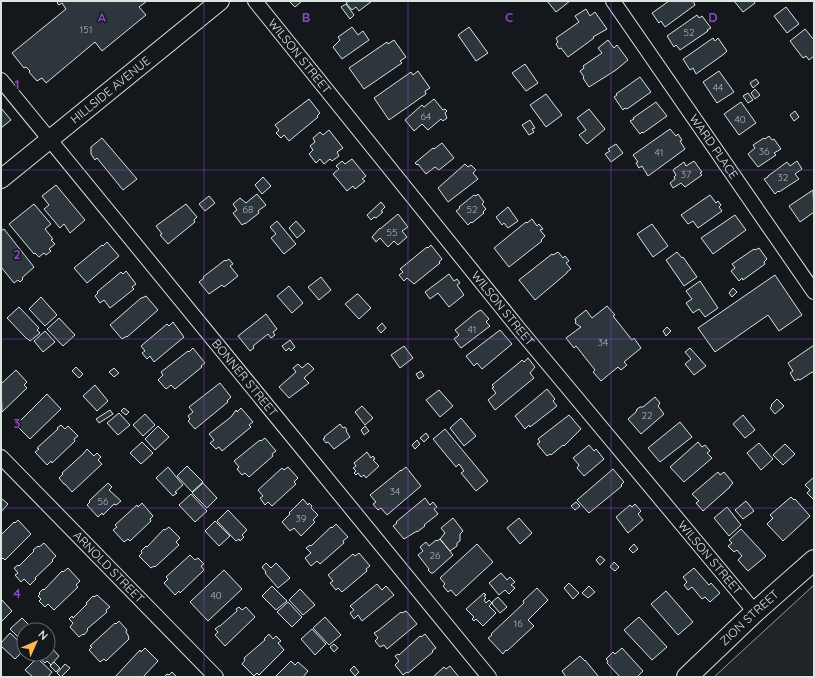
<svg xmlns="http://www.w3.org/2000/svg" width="815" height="678" font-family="Quicksand,sans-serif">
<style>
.green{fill:#202428;stroke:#939e99}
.building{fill:#2c363c;stroke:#d8e6dc}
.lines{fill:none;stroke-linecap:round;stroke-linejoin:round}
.minor-casing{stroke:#d8e6dc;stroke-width:16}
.tertiary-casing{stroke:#d8e6dc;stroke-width:20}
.secondary-casing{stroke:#d8e6dc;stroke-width:22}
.minor{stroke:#14181c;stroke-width:14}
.tertiary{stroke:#14181c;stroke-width:18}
.secondary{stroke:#14181c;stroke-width:20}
.grid{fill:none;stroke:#8948c3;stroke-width:1;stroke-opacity:0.55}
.labels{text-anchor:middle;stroke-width:3;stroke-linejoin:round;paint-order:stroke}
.number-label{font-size:10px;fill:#adbab4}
.street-label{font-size:12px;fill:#d8e6dc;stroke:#14181c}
.grid-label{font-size:13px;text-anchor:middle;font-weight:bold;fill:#8948c3;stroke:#14181c;stroke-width:3;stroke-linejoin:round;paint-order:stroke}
</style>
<rect width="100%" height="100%" fill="#14181c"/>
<path class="green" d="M 814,585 L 814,677 L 714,677 Z"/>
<path class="building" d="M 59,1 L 147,1 L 139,7 L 146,15 L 102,51 L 95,42 L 46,83 L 42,78 L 37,81 L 29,72 L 30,71 L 26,67 L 24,68 L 12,53 L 66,9 L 62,3 L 59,5 L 57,3 Z
M 289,1 L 302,1 L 295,7 Z
M 349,1 L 372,1 L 359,11 L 356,7 L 352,10 L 346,3 Z
M 547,1 L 570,1 L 556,12 Z
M 669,1 L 693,1 L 695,5 L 665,27 L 661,21 L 659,23 L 652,13 Z
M 734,1 L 754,1 L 755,3 L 743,12 Z
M 346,4 L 354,15 L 350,19 L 341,7 Z
M 786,7 L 799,24 L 787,33 L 774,16 Z
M 586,9 L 590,16 L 595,12 L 607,29 L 593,37 L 594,38 L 568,57 L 561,48 L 559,49 L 556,44 L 558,42 L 556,38 L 579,22 L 575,16 Z
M 697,15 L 699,18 L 702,16 L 711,28 L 707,30 L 708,31 L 680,50 L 676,45 L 674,47 L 667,36 Z
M 352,27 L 358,35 L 363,31 L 369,40 L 342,59 L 333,47 L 340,40 L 338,37 Z
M 469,27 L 488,53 L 476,61 L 458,35 Z
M 805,29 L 814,40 L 814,56 L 809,60 L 806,56 L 803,58 L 790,41 Z
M 713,38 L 715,41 L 718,38 L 727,51 L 724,54 L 696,74 L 693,68 L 690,70 L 683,59 Z
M 394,40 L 406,57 L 400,61 L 402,63 L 364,89 L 349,68 L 387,42 L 388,44 Z
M 608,40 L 614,48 L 617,45 L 628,60 L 616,70 L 589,87 L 583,78 L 584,77 L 580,71 L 584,68 L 583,66 L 602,53 L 598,48 Z
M 525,64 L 538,83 L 526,91 L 512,73 Z
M 418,71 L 430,88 L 425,91 L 426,94 L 389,120 L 374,98 L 411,72 L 413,75 Z
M 719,71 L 734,92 L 717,103 L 703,82 Z
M 640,77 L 651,92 L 627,109 L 625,108 L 623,110 L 614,97 L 617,95 L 616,94 Z
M 756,79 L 759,83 L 753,88 L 750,83 Z
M 755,89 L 760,95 L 755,99 L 751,93 Z
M 748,93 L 753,100 L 748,103 L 743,96 Z
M 546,94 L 562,115 L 546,127 L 530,105 Z
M 309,99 L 320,113 L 317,116 L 318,117 L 289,141 L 284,135 L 281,138 L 276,133 L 279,130 L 275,125 Z
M 434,99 L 443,110 L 445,109 L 447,111 L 445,113 L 447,118 L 443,121 L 441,119 L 428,130 L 422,124 L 414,131 L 405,120 L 422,105 L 424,107 Z
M 656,102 L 667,116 L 643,133 L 642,132 L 640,134 L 630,121 L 634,119 L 633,118 Z
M 741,102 L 756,123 L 739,135 L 724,114 Z
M 1,108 L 11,120 L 1,128 Z
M 589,109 L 605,129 L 587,144 L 579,135 L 586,130 L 577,118 Z
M 795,111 L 799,117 L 794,121 L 790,115 Z
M 530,120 L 535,128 L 532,129 L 534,132 L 529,135 L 522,125 Z
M 670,129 L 676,136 L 678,134 L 682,140 L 680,141 L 685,149 L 648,176 L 642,166 L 639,168 L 636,163 L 638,162 L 633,155 Z
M 329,130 L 343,148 L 337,152 L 339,156 L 332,161 L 330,159 L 324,164 L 320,159 L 316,163 L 309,154 L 313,150 L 310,146 L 315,142 L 313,138 L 320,132 L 323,135 Z
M 769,136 L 772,140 L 774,139 L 781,149 L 774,153 L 776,155 L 758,167 L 748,154 L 755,148 L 753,145 L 764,138 L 765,139 Z
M 102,138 L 137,179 L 123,190 L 97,158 L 95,160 L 91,154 L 91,147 Z
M 442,143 L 454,158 L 439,170 L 435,167 L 426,174 L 418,164 L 417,165 L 415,163 L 433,148 L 434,149 Z
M 616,144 L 623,153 L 611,162 L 605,154 L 610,151 L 608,149 Z
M 352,159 L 366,176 L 362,179 L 365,181 L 355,189 L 353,186 L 347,191 L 333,174 L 339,169 L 336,166 L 342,161 L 345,164 Z
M 694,161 L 702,172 L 700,173 L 702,175 L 685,187 L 681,183 L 673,188 L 670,183 L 675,179 L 674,177 L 676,175 L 673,170 L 684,162 L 686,166 Z
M 797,161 L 802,169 L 795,174 L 799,179 L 779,192 L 778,191 L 775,194 L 764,179 L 768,177 L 768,176 L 787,162 L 790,166 Z
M 465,164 L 468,167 L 471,165 L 476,170 L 473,173 L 478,179 L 448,202 L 438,188 Z
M 263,177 L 271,186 L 262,194 L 255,185 Z
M 56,185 L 85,220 L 70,233 L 64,224 L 60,228 L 44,209 L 49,205 L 42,196 Z
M 813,190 L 814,212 L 800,222 L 789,206 Z
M 257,194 L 266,205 L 258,211 L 259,213 L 245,224 L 245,223 L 242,225 L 233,213 L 237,210 L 233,204 L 240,198 L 246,203 Z
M 478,194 L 484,202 L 482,204 L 486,209 L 483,212 L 484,213 L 472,223 L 471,222 L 468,225 L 456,211 L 460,208 L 459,207 L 474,195 L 476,196 Z
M 710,195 L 716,203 L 718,201 L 721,205 L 719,207 L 722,211 L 698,228 L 693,221 L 688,224 L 681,215 Z
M 209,196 L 215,203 L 205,211 L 199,204 Z
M 381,202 L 385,207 L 381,211 L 383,212 L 376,218 L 374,217 L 371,220 L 367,215 Z
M 34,204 L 51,224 L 45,229 L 53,239 L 51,240 L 55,244 L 49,249 L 51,251 L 46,255 L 44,253 L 39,257 L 35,253 L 34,254 L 9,224 Z
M 186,204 L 197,217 L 194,220 L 195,222 L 168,244 L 160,235 L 162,234 L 156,226 Z
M 508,207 L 518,221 L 508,228 L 504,223 L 502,225 L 496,217 Z
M 398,214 L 408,227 L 402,231 L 407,237 L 398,245 L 394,241 L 388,247 L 380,238 L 376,242 L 372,237 L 380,228 L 380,229 Z
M 735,215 L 746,230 L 713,254 L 701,238 Z
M 532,219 L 537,226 L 539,224 L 543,229 L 540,230 L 545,236 L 541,240 L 542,241 L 509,267 L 494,248 L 526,222 L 527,223 Z
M 277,221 L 296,244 L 284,254 L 271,238 L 276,234 L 270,227 Z
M 296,221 L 305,231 L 297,238 L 289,228 Z
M 652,224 L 668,246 L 653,257 L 637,234 Z
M 4,229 L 34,267 L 22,278 L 23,279 L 20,282 L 18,280 L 14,283 L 1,267 L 1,231 Z
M 107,242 L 119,256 L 87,283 L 74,268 L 102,245 L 103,246 Z
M 431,245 L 442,259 L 439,262 L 440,263 L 414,284 L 407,278 L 404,281 L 399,275 L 403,272 L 400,269 L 427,247 L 428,248 Z
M 759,248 L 767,259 L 764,262 L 765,264 L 743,280 L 742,278 L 739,281 L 731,271 L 735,268 L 732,264 L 754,249 L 755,250 Z
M 558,252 L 563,258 L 565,256 L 569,261 L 566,263 L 571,269 L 567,272 L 567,273 L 535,300 L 519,280 L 552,254 L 553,255 Z
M 677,252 L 682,258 L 683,257 L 697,277 L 684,286 L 666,260 Z
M 229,259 L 233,264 L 230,266 L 238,276 L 224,287 L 222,285 L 209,294 L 199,282 L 204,278 L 203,277 L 225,260 L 226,261 Z
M 126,271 L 136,284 L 132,287 L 134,289 L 110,308 L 104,300 L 100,303 L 95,296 L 98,293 L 97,292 L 121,272 L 123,274 Z
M 449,274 L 454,281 L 457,279 L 460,283 L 457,285 L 464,295 L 449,307 L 438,293 L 430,299 L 425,292 Z
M 775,275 L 802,315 L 779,331 L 768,315 L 715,352 L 698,328 Z
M 321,277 L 331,290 L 319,300 L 308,287 Z
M 700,281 L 718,308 L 705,317 L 699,309 L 693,313 L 686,303 L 692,299 L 686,291 Z
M 289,286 L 303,303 L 292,313 L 277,296 Z
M 733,288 L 737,292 L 732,297 L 729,293 Z
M 357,294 L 358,294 L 371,308 L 359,319 L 345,304 Z
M 146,296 L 158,310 L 127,337 L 127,336 L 122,339 L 110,325 L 141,298 L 142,298 Z
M 41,297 L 57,315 L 45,326 L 29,309 Z
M 607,306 L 615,315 L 613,316 L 632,340 L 634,338 L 641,348 L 624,362 L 627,365 L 621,370 L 618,367 L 601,381 L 593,372 L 595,370 L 576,346 L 574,348 L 566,338 L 581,327 L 575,323 L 576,322 L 575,319 L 586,310 L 592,318 Z
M 19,307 L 39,328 L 37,330 L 40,333 L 30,341 L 28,339 L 27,339 L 7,318 Z
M 481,310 L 489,319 L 486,322 L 490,326 L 461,348 L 454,339 L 459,335 L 455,330 L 477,312 Z
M 266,314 L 277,329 L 273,332 L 275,335 L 271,338 L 268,334 L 253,346 L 254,348 L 250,351 L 238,336 Z
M 59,318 L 75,335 L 63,346 L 47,329 Z
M 173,322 L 184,337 L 154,362 L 150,356 L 147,359 L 142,353 L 145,351 L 141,346 L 167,324 L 169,326 Z
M 382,323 L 386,328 L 381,333 L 377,328 Z
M 667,327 L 671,331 L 666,336 L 663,331 Z
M 500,330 L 512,344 L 482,369 L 477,363 L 474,366 L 466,356 Z
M 45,331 L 55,342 L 43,352 L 34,341 Z
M 290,340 L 295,347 L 291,351 L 289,348 L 286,351 L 282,346 Z
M 814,345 L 814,373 L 812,372 L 800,380 L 798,379 L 795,381 L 790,373 L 793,371 L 788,363 Z
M 404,346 L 413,358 L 400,368 L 391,355 Z
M 193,348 L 205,363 L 201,366 L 202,367 L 175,389 L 171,385 L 166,389 L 158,380 L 163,375 L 161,372 L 188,351 L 189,352 Z
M 690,348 L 706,366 L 694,375 L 685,364 L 691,359 L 685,352 Z
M 528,358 L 535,367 L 530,373 L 534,378 L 495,410 L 488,400 L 496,393 L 492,388 L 494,387 L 492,385 L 520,362 L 522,360 L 524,362 Z
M 308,363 L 314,369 L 304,378 L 309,383 L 289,398 L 279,387 L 296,372 L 293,368 L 298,364 L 302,368 Z
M 76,367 L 83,374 L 79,378 L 72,371 Z
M 114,368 L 119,373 L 114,377 L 109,372 Z
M 16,370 L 27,382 L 24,385 L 27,388 L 2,412 L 1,384 Z
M 421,371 L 424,376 L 419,379 L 416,374 Z
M 220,383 L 231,397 L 227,401 L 228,402 L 195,429 L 188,421 L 190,419 L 188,416 L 193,412 L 189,407 Z
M 95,385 L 108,401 L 97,411 L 83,396 Z
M 547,389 L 555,399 L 553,401 L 557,406 L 530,427 L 529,425 L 525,429 L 515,416 Z
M 439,390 L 453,406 L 440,417 L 426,400 Z
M 47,394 L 61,409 L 30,439 L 16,425 Z
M 655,397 L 660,403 L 658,406 L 664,414 L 641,434 L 628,419 L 636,412 L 637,409 L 640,407 L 643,407 Z
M 777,399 L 784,406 L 775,414 L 770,408 L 772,406 L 771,405 Z
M 362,406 L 373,418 L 365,425 L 355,412 Z
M 124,408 L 129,412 L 126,415 L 121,411 Z
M 241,408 L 253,422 L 249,425 L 251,427 L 222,451 L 219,447 L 216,449 L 210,443 L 214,440 L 209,434 L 231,417 L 236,410 L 237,412 Z
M 110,410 L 113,414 L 99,423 L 96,419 Z
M 119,413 L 130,425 L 118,435 L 107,423 Z
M 145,414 L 155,425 L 143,436 L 133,425 Z
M 569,415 L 581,429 L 564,446 L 563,445 L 551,455 L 550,454 L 547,456 L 537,444 L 540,442 L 538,439 Z
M 743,415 L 755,430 L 745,438 L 733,424 Z
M 461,418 L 476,436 L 464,446 L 450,428 Z
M 680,422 L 692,437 L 660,462 L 648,448 Z
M 340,424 L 343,428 L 345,427 L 347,430 L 346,431 L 350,437 L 334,449 L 328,442 L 326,443 L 323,439 L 325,438 L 324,437 Z
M 61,425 L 65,429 L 68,426 L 78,436 L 74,439 L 75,441 L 52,463 L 51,461 L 47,465 L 35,452 L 39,449 L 37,448 L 58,429 L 57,428 Z
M 158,426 L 169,437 L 155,450 L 145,439 Z
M 365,426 L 369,431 L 364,435 L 361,430 Z
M 445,429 L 488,481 L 476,491 L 461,473 L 464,471 L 459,464 L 456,467 L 433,439 Z
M 426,433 L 429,437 L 424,442 L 420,438 Z
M 265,438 L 276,451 L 272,454 L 273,456 L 249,477 L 245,473 L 242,475 L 237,469 L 239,467 L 234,461 L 260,440 L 261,441 Z
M 417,440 L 420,444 L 415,449 L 412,445 Z
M 142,442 L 153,453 L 141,464 L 130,453 Z
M 698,442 L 702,447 L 705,445 L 710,451 L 707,453 L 712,458 L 684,482 L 670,467 Z
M 759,443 L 773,459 L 761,470 L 747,453 Z
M 785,444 L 795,454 L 783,465 L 773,455 Z
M 589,445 L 594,451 L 596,449 L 604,459 L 584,476 L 577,468 L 579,465 L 573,458 Z
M 87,449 L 94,456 L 97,453 L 101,457 L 98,460 L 102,464 L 72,492 L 65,484 L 64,484 L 59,478 L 63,474 L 62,473 L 83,454 Z
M 367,452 L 371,458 L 373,456 L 375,459 L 373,460 L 379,466 L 366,478 L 364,475 L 361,477 L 358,473 L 356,475 L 354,473 L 356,471 L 353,468 L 356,466 L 354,463 Z
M 187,466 L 203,482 L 192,492 L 177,476 Z
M 168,467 L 183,485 L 175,492 L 177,493 L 173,496 L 156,478 Z
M 288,467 L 298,478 L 294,482 L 296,484 L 272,506 L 268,502 L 265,505 L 260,498 L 263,496 L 258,490 L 282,468 L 284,470 Z
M 406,467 L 421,486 L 387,515 L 381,508 L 378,510 L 373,504 L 376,502 L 370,495 L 401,470 L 401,471 Z
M 613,469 L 624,482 L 621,485 L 622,486 L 589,513 L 577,500 Z
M 718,472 L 720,475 L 724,472 L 733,483 L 730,486 L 730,487 L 703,511 L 696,503 L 699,501 L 692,494 Z
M 814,477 L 814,500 L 807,493 L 810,490 L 805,485 Z
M 108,483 L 112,487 L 109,490 L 121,501 L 116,505 L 114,504 L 103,515 L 102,513 L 98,517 L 87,505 L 90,502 L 89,501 Z
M 203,483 L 217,498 L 207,508 L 192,493 Z
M 191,494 L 207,511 L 195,522 L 179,505 Z
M 791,497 L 794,500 L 795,499 L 810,516 L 783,541 L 767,524 L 773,518 L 770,515 Z
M 1,498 L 8,504 L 1,512 Z
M 425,498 L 430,505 L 433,502 L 437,507 L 434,509 L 438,514 L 424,525 L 425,526 L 417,532 L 417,531 L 404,539 L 393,526 L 397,523 L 396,522 Z
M 303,499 L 308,505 L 309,503 L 312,506 L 311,508 L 318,515 L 313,520 L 315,522 L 301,536 L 294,528 L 290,531 L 282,522 L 290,514 L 289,513 Z
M 746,501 L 754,511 L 743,519 L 735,510 Z
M 576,502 L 580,506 L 575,510 L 571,506 Z
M 142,503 L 153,516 L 150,519 L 151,521 L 130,541 L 128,539 L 124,542 L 113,530 L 117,527 L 115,525 L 137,505 L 138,507 Z
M 635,504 L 641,511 L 638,514 L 643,520 L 628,533 L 616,517 L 630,505 L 632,507 Z
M 727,507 L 741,525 L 729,536 L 714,518 Z
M 228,510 L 247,530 L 242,535 L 244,537 L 240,541 L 239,539 L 236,541 L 217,521 Z
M 453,518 L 463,531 L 460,534 L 460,541 L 457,543 L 457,546 L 450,551 L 440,539 L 445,533 L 441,528 Z
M 519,518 L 532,533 L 520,544 L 507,528 Z
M 18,520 L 31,534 L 5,560 L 3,558 L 1,560 L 1,535 L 14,522 L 15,523 Z
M 215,521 L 230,536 L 219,546 L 205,531 Z
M 336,524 L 348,537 L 343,541 L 344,543 L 320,564 L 317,561 L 311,566 L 305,558 L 311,553 L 306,548 L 310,545 L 311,546 L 331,527 L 332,528 Z
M 169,527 L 180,538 L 176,542 L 179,545 L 155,567 L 154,566 L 151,568 L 139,556 L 142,553 L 141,551 L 146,546 L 147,547 L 164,529 L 165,530 Z
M 741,529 L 766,556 L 748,571 L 738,560 L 742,556 L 737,550 L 734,552 L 728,546 L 732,543 L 729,540 Z
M 440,539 L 453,555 L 433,573 L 431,573 L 428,570 L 429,569 L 418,555 L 423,551 L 420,547 L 426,542 L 429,546 L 436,540 L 437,541 Z
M 44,543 L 56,556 L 52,560 L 53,561 L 35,578 L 36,579 L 30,585 L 24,579 L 21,582 L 15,575 L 18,573 L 14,568 L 18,565 L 19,566 L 34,551 L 33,550 L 38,546 L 39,547 Z
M 477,544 L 493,562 L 456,596 L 451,590 L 448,592 L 443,586 L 445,584 L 440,578 Z
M 634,544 L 638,549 L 633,553 L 629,549 Z
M 359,553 L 370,566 L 366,569 L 367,571 L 342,592 L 338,588 L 336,590 L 330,583 L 333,581 L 328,575 L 353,554 L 355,556 Z
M 190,555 L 195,560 L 198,558 L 204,564 L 201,566 L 204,570 L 180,593 L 179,591 L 175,595 L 164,583 L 168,579 L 166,577 Z
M 600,556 L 605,560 L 600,565 L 596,560 Z
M 614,562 L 619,567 L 615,571 L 610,567 Z
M 266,563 L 271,568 L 276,563 L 290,578 L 278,588 L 265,573 L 266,572 L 262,567 Z
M 68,568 L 80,581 L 76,585 L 78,587 L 54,610 L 48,604 L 45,607 L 39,601 L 41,599 L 38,596 L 40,594 L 39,593 L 43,589 L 44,590 L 62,571 L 63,572 Z
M 694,568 L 709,585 L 711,583 L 720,593 L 710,602 L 705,597 L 702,599 L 692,587 L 688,590 L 684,585 L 687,582 L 683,577 Z
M 224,570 L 242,589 L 208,621 L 190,602 Z
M 501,573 L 507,580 L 510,577 L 515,582 L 511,585 L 515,588 L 509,594 L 505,590 L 499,595 L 489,583 Z
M 569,583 L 579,593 L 573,599 L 564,588 Z
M 377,584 L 382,590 L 386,586 L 394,595 L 362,621 L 358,615 L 354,619 L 350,613 L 354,610 L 350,606 Z
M 272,586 L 287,601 L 276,610 L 262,596 Z
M 589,586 L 595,592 L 588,598 L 582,593 Z
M 537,588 L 548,600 L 528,620 L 534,626 L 507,651 L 506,650 L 503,654 L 488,638 L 492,635 L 491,634 L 524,603 L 523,601 Z
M 300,589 L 315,605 L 303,615 L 289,600 Z
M 666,591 L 693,622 L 678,635 L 651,604 Z
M 484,593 L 486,595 L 484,596 L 486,598 L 484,600 L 486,603 L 489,600 L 492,603 L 489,606 L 496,613 L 483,626 L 476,619 L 474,621 L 472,619 L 474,617 L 466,609 Z
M 97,595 L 110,607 L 106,610 L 107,612 L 87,629 L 88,630 L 84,635 L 83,634 L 79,637 L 70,627 L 73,623 L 69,619 L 72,616 L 73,618 L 87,604 L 86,603 L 93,596 L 94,597 Z
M 498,597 L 507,607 L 500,613 L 493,605 L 492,602 Z
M 1,599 L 12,611 L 1,622 Z
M 288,602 L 302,617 L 292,627 L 277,612 Z
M 239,607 L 242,610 L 246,607 L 255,617 L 225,646 L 215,635 L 218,632 L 215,629 L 219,626 L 220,626 L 237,611 L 236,609 Z
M 406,611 L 417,624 L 387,649 L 384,645 L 380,647 L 375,641 L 378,638 L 374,633 L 379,630 L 401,612 L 402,613 Z
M 325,617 L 341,635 L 329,645 L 313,628 Z
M 639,617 L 667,647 L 652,660 L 624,630 Z
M 22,618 L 34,630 L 24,630 L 24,643 L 10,629 Z
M 119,621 L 127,630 L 126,632 L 128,635 L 129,639 L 106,661 L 104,659 L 100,662 L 89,650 L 92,647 L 90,646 L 115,623 L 116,624 Z
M 312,629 L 326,644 L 315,655 L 301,639 Z
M 10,633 L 24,646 L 24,650 L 15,659 L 1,646 L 1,643 Z
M 269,634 L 273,639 L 276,636 L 281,641 L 278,643 L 284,650 L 259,675 L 257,673 L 254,676 L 242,664 L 245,660 L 244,658 L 265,640 L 264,639 Z
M 425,634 L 436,648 L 432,651 L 433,652 L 408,673 L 407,672 L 403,675 L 395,665 L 399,661 L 395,656 L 398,654 L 399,655 L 420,636 L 421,637 Z
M 48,644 L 59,656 L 51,665 L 47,661 L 45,663 L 35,654 L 48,654 Z
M 334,644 L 338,648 L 334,652 L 330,647 Z
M 145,648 L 158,661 L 143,677 L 115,677 L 140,650 L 141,652 Z
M 622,648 L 643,671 L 637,677 L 620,677 L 607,663 L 608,661 L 606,659 L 613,652 L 615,654 Z
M 580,656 L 585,661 L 585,660 L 599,677 L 566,677 L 562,671 Z
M 37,658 L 52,672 L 48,677 L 33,677 L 25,670 Z
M 291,661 L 295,665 L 298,662 L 308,671 L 303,677 L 275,677 Z
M 54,662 L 60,668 L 56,672 L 50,666 Z
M 65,664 L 70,668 L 61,677 L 57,673 Z
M 354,666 L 359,672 L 355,676 L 350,670 Z
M 450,666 L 459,677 L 433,677 L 444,667 L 446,669 Z
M 172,672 L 177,677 L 164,677 L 167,674 L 169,675 Z"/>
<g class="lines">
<defs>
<g id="minor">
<path id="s1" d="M 255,1 L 519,329 L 755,612"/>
<path id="s2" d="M 613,1 L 814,292"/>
<path id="s3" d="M 1,80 L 489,677"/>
<path id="s4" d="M 1,457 L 216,677"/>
</g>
<g id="tertiary">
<path id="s5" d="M 1,179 L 220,1"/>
</g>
<g id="secondary">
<path id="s6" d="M 687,677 L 755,612 L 814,560"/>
</g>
</defs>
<use href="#minor" class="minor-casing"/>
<use href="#tertiary" class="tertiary-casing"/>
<use href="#secondary" class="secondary-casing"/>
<use href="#minor" class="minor"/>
<use href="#tertiary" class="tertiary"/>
<use href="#secondary" class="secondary"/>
</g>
<path class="grid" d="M 204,1 L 204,677M 408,1 L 408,677M 611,1 L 611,677M 1,170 L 814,170M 1,339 L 814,339M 1,508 L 814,508"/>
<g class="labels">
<g class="number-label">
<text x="86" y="33">151</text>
<text x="689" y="36">52</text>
<text x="718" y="91">44</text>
<text x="426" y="120">64</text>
<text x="740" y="123">40</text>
<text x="764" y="155">36</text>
<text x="659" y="156">41</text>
<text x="686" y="178">37</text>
<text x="783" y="181">32</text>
<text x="248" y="213">68</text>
<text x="472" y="213">52</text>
<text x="392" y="236">55</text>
<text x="472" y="333">41</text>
<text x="603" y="346">34</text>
<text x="647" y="419">22</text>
<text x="395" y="495">34</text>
<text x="103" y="505">56</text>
<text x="301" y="522">39</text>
<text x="435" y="559">26</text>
<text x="216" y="599">40</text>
<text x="518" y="627">16</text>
</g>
<g class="street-label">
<text dy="4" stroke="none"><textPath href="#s1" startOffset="71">WILSON STREET</textPath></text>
<text dy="4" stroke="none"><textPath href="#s5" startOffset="141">HILLSIDE AVENUE</textPath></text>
<text dy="4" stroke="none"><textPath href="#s2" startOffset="177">WARD PLACE</textPath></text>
<text dy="4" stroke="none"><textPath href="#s1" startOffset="395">WILSON STREET</textPath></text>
<text dy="4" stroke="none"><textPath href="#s3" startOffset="385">BONNER STREET</textPath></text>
<text dy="4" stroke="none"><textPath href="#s1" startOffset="719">WILSON STREET</textPath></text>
<text dy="4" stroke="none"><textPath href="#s4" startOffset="154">ARNOLD STREET</textPath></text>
<text dy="4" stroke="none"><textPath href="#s6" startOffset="86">ZION STREET</textPath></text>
</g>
</g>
<g class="grid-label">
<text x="102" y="22">A</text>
<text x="306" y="22">B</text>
<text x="509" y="22">C</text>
<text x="713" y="22">D</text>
<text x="17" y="89">1</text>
<text x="17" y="259">2</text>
<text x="17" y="428">3</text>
<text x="17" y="598">4</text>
</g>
<rect width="815" height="678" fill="none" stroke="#d8e6dc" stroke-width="4"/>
<g transform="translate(36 642) rotate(45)"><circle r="19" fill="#14181c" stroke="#626a69"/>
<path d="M0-3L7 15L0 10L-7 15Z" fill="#ffb74d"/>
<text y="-6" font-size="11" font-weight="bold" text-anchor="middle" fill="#d8e6dc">N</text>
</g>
</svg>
